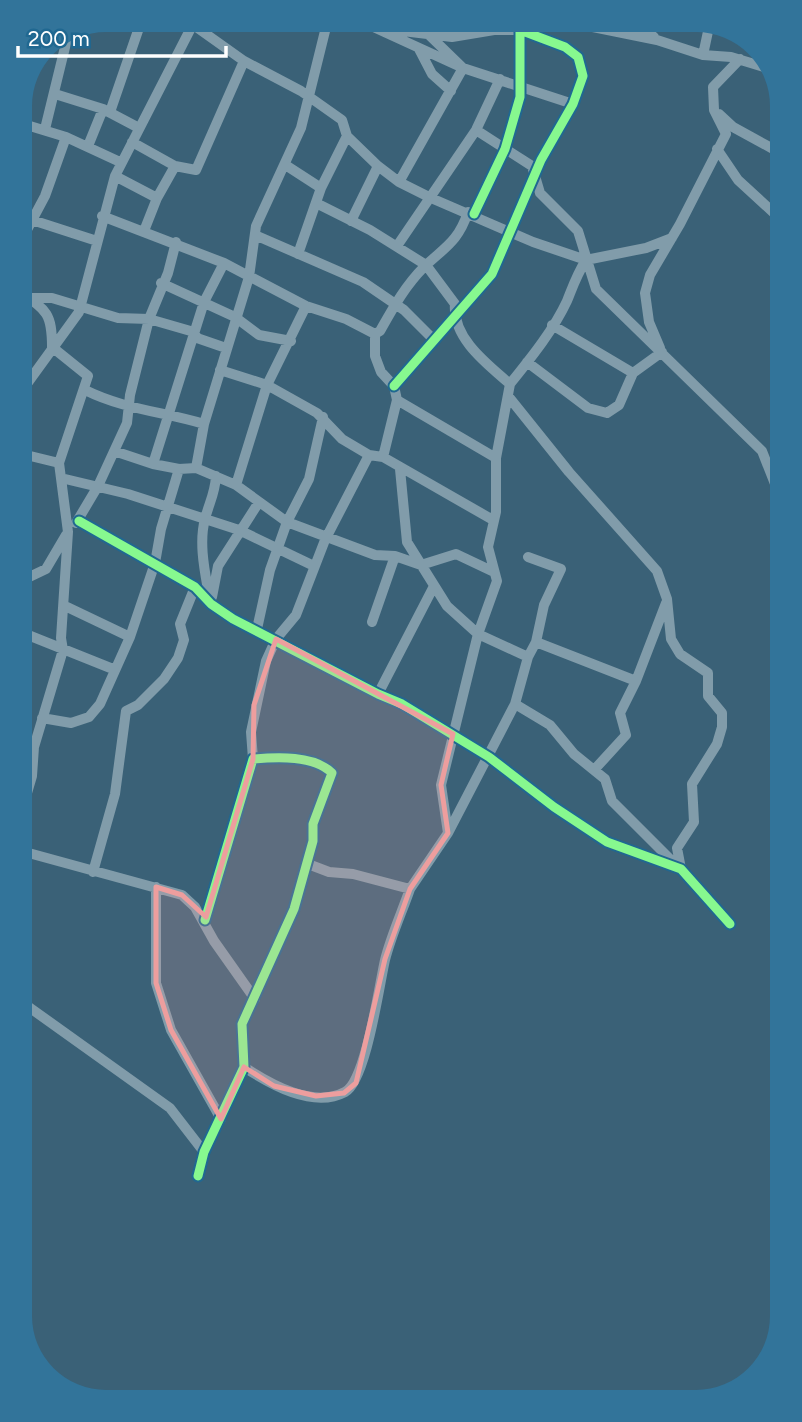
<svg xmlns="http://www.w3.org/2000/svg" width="802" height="1422" font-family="Figtree,sans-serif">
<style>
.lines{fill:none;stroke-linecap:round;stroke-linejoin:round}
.minor{stroke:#819caa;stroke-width:10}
.cycleway-casing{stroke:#206891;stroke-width:13}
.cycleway{stroke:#87f88f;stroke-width:9}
.marked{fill:#ed9e9e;fill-opacity:0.2;stroke:#ed9e9e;stroke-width:5;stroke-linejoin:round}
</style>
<rect width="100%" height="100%" fill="#3a6177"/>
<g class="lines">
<path class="minor" d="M 185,19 L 244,61 L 301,91 L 342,120 L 347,136 L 378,166 L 399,182 L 431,198 L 533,242 L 586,260 L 646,248 L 672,238
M 356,19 L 463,68 L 573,104
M 577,19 L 588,26 L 657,40 L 703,55 L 731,57 L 767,68 L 770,63
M 633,19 L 654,37
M 378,28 L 452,37 L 494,30 L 520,30 L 506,19
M 419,49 L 432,74 L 451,91
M 703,55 L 710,22
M 55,94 L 103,109 L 139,128
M 110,112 L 142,19
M 719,114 L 733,127 L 775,150
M 20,123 L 66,137 L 120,162
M 45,129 L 68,35
M 476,130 L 532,166 L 540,193 L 578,231 L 596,289 L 762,451 L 777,489
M 132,142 L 175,166 L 196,170 L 244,61
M 88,146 L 103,109
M 717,149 L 738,180 L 775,214
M 287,166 L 321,188
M 115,176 L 157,198
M 399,182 L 463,68 L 428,34 L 418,19
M 316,203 L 370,230 L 426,265 L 455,304 C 452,338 487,364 510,384 L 496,458 L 397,400
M 102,216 L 224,263 L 306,306 L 346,319 L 375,334 L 375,356 L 381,372 L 394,386 L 397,400 L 383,457
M 32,220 L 97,241
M 351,221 L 378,166
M 144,231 L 157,198 L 175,166
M 255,235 L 363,282 L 404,310 L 433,339
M 20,243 L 45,196 L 66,137
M 397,246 L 476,130 L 500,79
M 298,254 L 321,188 L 347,136
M 161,283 L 235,317 L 259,335 L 291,341
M 21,293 C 47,310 52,314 52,347
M 28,298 L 52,298 L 118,318 L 149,319 L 194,332 L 197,338 L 226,348
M 306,306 L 267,385 L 317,413 L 342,439 L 369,455
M 552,325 L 633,373
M 375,334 L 380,331 C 393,308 405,286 424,267 C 445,247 458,242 468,212
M 660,348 L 649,322 L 645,293 L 650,275 L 680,224 L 726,134 L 714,110 L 713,87 L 740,59
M 527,362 L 588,408 L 607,413 L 619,405 L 633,373 L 662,352
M 220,370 L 267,385 L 236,485
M 510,384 C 530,359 553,331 567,301 C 573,286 577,274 586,260
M 394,386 L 492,274 L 541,160 L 573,104 L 583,76 L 578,57 L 565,47 L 520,30 L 520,97 L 505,149 L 474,214
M 85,390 C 123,409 164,412 204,424
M 21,392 L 79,312 L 115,176 L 193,24
M 508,396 L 569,472 L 657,571 L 667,599 L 671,639 L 680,654 L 708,673 L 708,696 L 722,713 L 722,727 L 717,744 L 692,784 L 694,822 L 677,848 L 681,869
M 114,451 L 153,464 L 179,469 L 196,468 L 236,485 L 287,522 L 375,555 L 395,556 L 421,565 L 456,554 L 494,572
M 22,454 L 59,463
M 153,464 L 204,302 L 224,263
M 196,468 L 204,424 L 249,277 L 256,226 L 301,128 L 328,19
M 400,469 L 407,542 L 447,606 L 478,634 L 528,657 L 515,704 L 550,725 L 574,754 L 605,779 L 612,801 L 675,864
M 61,478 L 128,494 L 239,530 L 314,566
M 79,521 L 195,587 L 211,604 L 233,619 L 378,694 L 402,704 L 489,757 L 554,807 L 607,842 L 681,869 L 730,924
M 76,523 L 98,486 L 127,423 L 130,395 L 149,319 L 168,273 L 176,242
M 528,557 L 561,569 L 544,605 L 536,642 L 528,657
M 23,580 L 46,569 L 66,535
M 212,597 L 218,566 L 259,502
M 210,602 C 206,576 198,545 205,519 C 209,503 215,494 216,476
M 65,606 L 130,637
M 372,622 L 395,556
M 257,629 L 270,570 L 287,522 L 309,479 L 323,417
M 23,633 L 113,669
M 536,642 L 636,681 L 620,713 L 626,735 L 594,770
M 636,681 L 666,603
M 378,694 L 434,586
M 42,718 L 71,723 L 89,717 L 100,704 L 130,637 L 155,563 L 161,529 L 179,469
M 253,759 L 251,732 L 266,661 L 276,639 L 296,615 L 325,540 L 369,455 L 383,457 L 493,520
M 24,803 L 32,776 L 34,747 L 63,650 L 61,638 L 68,532 L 59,463 L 88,376 L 52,347
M 448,833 L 441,785 L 478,634 L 497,581 L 488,547 L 496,512 L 496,458
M 25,852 L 182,895 L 195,907 L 214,941 L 255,999
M 93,872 L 115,794 L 126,711 L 138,705 L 164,679 L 178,658 L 184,640 L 180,624 L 195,587
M 156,887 L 156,983 L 171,1030 L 221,1119
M 410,889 L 448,833 L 515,704
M 26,1005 L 170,1108 L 204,1152
M 244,1067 C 270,1084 313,1109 345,1092 C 366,1081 379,986 385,960 C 391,936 402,912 410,889 L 353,874 L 329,872 L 308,864
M 198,1176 L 204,1152 L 244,1067 L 242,1024 L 294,909 L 313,841 L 313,824 L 332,773 C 314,755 277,757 253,759 L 205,920"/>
<defs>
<path id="cycleway" d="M 394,386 L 492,274 L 541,160 L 573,104 L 583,76 L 578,57 L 565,47 L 520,30 L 520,97 L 505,149 L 474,214
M 79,521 L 195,587 L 211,604 L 233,619 L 378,694 L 402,704 L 489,757 L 554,807 L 607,842 L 681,869 L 730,924
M 198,1176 L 204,1152 L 244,1067 L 242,1024 L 294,909 L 313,841 L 313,824 L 332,773 C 314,755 277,757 253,759 L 205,920"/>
</defs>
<use href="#cycleway" class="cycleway-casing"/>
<use href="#cycleway" class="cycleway"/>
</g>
<path class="marked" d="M 276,639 L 453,734 L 441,785 L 448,833 L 410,889 L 385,959 L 356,1083 L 344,1093 L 316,1096 L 274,1086 L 244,1067 L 221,1119 L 171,1030 L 156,983 L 156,887 L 182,895 L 206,917 L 253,759 L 254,705 Z"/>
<path d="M0 0H802V1422H0ZM106 32H696A74 74 0 0 1 770 106V1316A74 74 0 0 1 696 1390H106A74 74 0 0 1 32 1316V106A74 74 0 0 1 106 32Z" fill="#32749a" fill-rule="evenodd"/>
<path d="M18 46v10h208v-10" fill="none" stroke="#ffffff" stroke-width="3.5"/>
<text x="28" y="46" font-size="21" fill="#ffffff" stroke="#206891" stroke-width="5" paint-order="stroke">200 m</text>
</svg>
